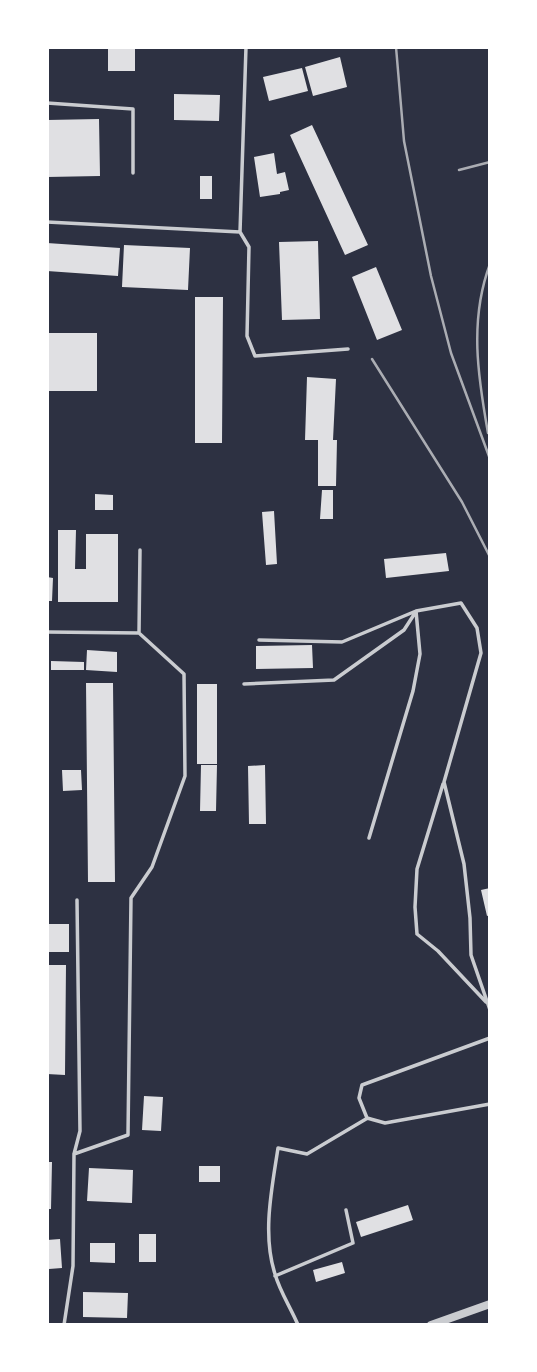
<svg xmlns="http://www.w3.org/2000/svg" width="537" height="1372" font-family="Mulish,sans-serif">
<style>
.building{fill:#e0e0e3}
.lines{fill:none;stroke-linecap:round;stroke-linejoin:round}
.service{stroke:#caccd0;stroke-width:3.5}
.tertiary{stroke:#caccd0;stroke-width:8}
.rail{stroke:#abadb3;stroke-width:2.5}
</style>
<rect width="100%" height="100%" fill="#2d3142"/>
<path class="building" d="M 108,47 L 135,47 L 135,71 L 108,71 Z
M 340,57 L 347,87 L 313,96 L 305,67 Z
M 302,68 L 308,91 L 269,101 L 263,77 Z
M 174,94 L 220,95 L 219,121 L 174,120 Z
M 99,119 L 100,176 L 47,177 L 47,120 Z
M 312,125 L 368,245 L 345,255 L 290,135 Z
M 274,153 L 277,174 L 285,172 L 289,190 L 280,192 L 280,194 L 260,197 L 254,157 Z
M 200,176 L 212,176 L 212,199 L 200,199 Z
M 318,241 L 320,319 L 282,320 L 279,242 Z
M 47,243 L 120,248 L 118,276 L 47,271 Z
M 124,245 L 190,248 L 188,290 L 122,287 Z
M 376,267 L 402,330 L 377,340 L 352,277 Z
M 195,297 L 223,297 L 222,443 L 195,443 Z
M 47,333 L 97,333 L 97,391 L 47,391 Z
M 307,377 L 336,379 L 333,440 L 337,440 L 336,486 L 318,486 L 318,440 L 305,440 Z
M 322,490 L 333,490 L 333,519 L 320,519 Z
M 95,494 L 113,495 L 113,510 L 95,510 Z
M 274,511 L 277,564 L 266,565 L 262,512 Z
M 58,530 L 76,530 L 75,569 L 86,569 L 86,534 L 118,534 L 118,602 L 58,602 Z
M 446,553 L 449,571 L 386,578 L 384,559 Z
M 47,577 L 53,578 L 52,601 L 47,601 Z
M 312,645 L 313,668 L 256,669 L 256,646 Z
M 87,650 L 117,652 L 117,672 L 86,670 Z
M 51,661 L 84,662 L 84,670 L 51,670 Z
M 86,683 L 113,683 L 115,882 L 88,882 Z
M 197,684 L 217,684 L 217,764 L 197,764 Z
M 201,765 L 217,765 L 216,811 L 200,811 Z
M 265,765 L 266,824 L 249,824 L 248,766 Z
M 62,770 L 81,770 L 82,790 L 63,791 Z
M 490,888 L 490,915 L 487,916 L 481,890 Z
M 47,924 L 69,924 L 69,952 L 47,952 Z
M 47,965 L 66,965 L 65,1075 L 47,1074 Z
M 144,1096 L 163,1097 L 161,1131 L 142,1130 Z
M 47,1162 L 52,1162 L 51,1209 L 47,1209 Z
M 199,1166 L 220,1166 L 220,1182 L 199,1182 Z
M 89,1168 L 133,1170 L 132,1203 L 87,1201 Z
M 408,1205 L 413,1220 L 361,1237 L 356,1222 Z
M 139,1234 L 156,1234 L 156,1262 L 139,1262 Z
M 60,1239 L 62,1268 L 49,1269 L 47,1240 Z
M 90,1243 L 115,1243 L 115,1263 L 90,1262 Z
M 342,1262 L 345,1273 L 316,1282 L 313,1270 Z
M 83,1292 L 128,1293 L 127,1318 L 83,1317 Z"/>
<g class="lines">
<path class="service" d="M 47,103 L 133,109 L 133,173
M 47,222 L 240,232 L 246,47
M 240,232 L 249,247 L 247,336 L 255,356 L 348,349
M 47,632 L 139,633 L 184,674 L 185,776 L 152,867 L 131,898 L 128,1135 L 74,1154
M 139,633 L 140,550
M 259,640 L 342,642 L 416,611 L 461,603 L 477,628 L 481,653 L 444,782 L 464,864 L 470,918 L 471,955 L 490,1010
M 244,684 L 334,680 L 404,630 L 415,613
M 443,784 L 417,869 L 415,907 L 417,934 L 438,951 L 486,1002
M 369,838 L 413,691 L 420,654 L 416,611
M 490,1038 L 362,1085 L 359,1098 L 367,1118 L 385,1123 L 490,1104
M 275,1276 L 353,1243 L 346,1210
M 64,1325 L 73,1266 L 74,1154 L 80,1131 L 77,900
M 298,1325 C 291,1308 280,1292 275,1274 C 262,1234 272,1188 278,1148 L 307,1154 L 366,1119"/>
<path class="tertiary" d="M 431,1325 L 490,1304"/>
<path class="rail" d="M 396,47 L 404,141 L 431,276 L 451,353 L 490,459
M 459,170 L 490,162
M 372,359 L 462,502 L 490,557
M 488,433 C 478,377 469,320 490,264"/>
</g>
<rect width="537" height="1372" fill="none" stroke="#ffffff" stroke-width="98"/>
</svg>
